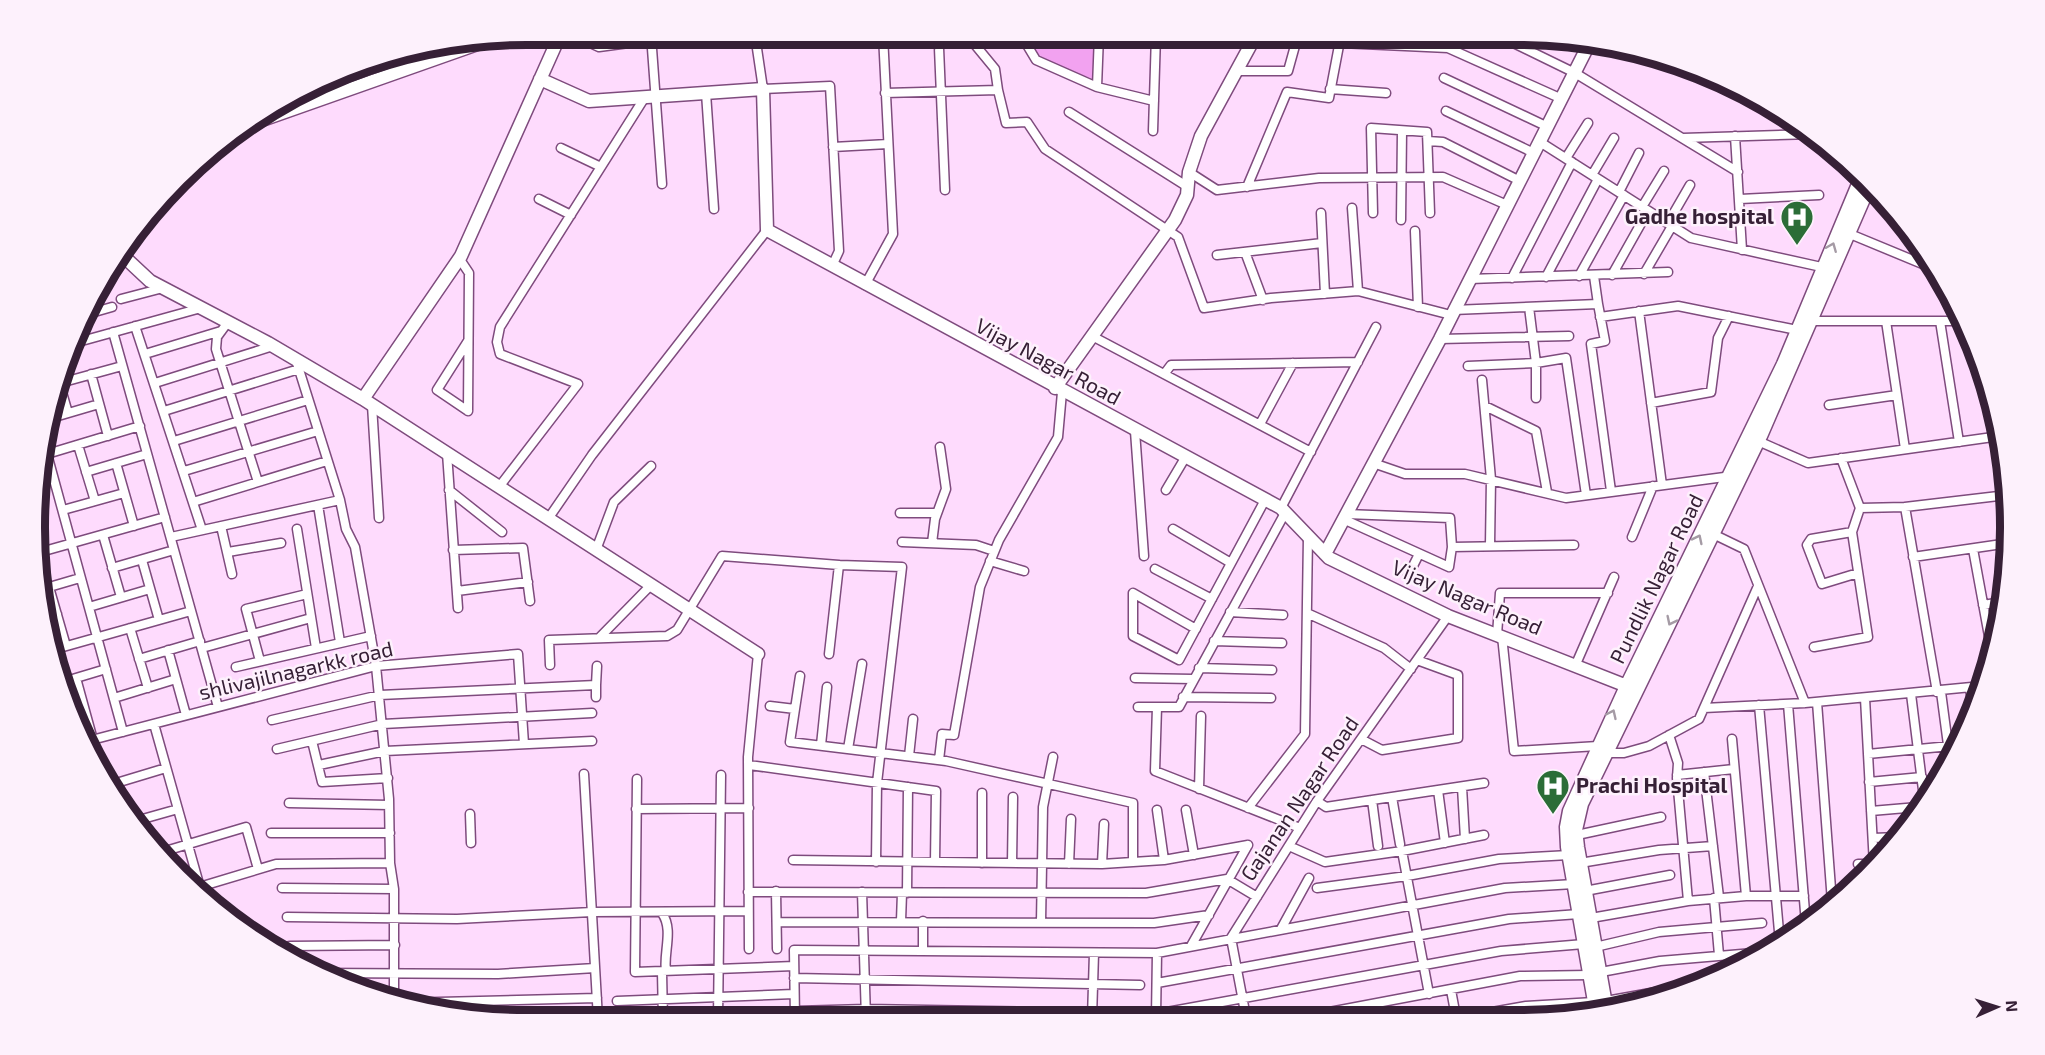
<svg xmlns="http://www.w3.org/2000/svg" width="2045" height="1055" font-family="'Exo 2',sans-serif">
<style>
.green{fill:#f2a2f0}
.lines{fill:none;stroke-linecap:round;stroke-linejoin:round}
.street-casing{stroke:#7e4b7d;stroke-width:11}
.secondary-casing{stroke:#7e4b7d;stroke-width:15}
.street{stroke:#fff;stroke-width:8}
.secondary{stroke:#fff;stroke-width:12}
.oneway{stroke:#a59ba5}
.labels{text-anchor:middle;stroke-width:5;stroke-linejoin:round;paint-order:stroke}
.poi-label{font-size:21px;font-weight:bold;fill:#362036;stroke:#fdf1fc;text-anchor:end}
.street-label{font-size:21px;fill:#362036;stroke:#fdf1fc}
.rim{fill:none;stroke:#362036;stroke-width:8}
</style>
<rect width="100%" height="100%" fill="#fedbfd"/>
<path class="green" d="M 1021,35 L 1099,35 L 1097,80 L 1036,60 Z"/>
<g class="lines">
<defs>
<path id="street" d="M 573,35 L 599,47 L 651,40
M 651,35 L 662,184
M 755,35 L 763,89 L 830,86 L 839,251 L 832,266
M 932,35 L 939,48 L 945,190
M 967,35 L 995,69 L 998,90
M 1021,35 L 1036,60 L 1097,87 L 1154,101
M 1497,35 L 1575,73 L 1738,172
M 1341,43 L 1448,48 L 1562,99
M 1235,71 L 1288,71 L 1298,35
M 1444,78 L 1548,127
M 1097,87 L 1099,35
M 1330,89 L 1386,93
M 706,93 L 714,209
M 885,93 L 998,90 L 1006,123 L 1027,122 L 1045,149 L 1178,237 L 1204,308 L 1271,298 L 1358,291 L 1451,315
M 1446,111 L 1534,153
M 1069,112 L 1188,187
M 1153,131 L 1156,35
M 1735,136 L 1742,250
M 1683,138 L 1813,134
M 1428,141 L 1443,142 L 1520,181
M 1540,142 L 1691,238 L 1826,268
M 833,147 L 888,144
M 561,148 L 601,167
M 1566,158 L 1588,123
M 1189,172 L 1217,190 L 1319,178 L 1443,177 L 1507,205
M 1592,175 L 1614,138
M 1247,187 L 1287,92 L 1329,98 L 1341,35
M 1619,192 L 1639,153
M 539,199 L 571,215
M 1740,199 L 1819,195
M 1642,207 L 1664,171
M 1352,208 L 1358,291
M 1321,213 L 1325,294
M 1373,213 L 1371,128 L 1427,132 L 1430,213
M 1401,220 L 1402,131
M 1668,223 L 1690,185
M 1415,231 L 1418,307
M 1850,234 L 1937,270
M 1245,252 L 1263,300
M 1217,255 L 1322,243
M 459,258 L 469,273 L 468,411
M 1916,261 L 1922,249
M 1644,274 L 1672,226
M 1612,275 L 1648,211
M 1579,276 L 1624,195
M 1594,276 L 1598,304
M 1546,277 L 1598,179
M 1512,278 L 1572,162
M 1470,279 L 1668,272
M 865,285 L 893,234 L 883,35
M 121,299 L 163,288
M 1529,307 L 1536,363 L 1536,398
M 1453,310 L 1598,304 L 1605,341 L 1591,344 L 1611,491
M 1639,311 L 1662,485
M 91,313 L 112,307
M 1600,317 L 1678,306 L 1797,330
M 1808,319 L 1812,321 L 1963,321
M 1886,321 L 1905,449
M 1940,321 L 1959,442
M 228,322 L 217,337 L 216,349 L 258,482
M 135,326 L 202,530
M 113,332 L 218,707
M 1092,336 L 1311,452
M 1440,339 L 1569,336
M 468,341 L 437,390 L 468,411
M 78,342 L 201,308
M 145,354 L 221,331
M 296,360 L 340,500 L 346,529 L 355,547 L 376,666 L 389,799 L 390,863 L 394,889 L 394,1001
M 1468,366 L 1536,363 L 1566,358 L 1586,495
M 1165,373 L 1171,365 L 1358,362
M 91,374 L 108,436
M 1482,380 L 1491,479 L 1490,545
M 59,382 L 68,413
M 60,383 L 122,366
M 155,383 L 273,346
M 1651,403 L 1711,392 L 1718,338 L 1729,316
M 372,405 L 379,518
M 1829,405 L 1897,395
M 1485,406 L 1536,431 L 1547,492
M 164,411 L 299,369
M 48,419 L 99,404
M 1260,424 L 1293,363
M 1135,431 L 1144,556
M 174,441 L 308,400
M 1758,441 L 1808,463 L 2000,436
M 44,443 L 123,732
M 78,445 L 95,501
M 447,453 L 458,608
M 47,454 L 140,426
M 116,463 L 134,526
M 1373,463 L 1405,474 L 1465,474 L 1566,498 L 1732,476
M 184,471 L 318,431
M 86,472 L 147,454
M 499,487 L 578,384 L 500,354 L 497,342 L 500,327 L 645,97
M 449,490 L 502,532
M 1166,490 L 1185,458
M 193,502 L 327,461
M 318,505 L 340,642
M 1905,507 L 1937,692
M 1281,508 L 1376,327
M 1860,508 L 1905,507 L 2007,495
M 63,510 L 124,493
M 900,513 L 937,513
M 1285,513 L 1179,707 L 1157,707 L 1155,771 L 1300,828
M 548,519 L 592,455 L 767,230
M 1343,519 L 1449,567 L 1452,547 L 1450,518 L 1346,514
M 221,526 L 232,574
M 297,529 L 316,648
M 1173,529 L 1231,563
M 1852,532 L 1811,539 L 1807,545 L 1822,584 L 1858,573
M 1713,534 L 1744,549 L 1805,703
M 103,535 L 121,597
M 171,537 L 340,500
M 1632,537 L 1653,486
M 902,542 L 976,545 L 994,551
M 932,543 L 935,519 L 946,489 L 940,447
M 1452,547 L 1574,545
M 1973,549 L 1993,658
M 453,550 L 523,548 L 530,601
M 596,550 L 614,502 L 651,466
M 228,552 L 281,543
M 37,553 L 165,517
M 1913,557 L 2009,543
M 142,560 L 159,620
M 990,561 L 1024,571
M 839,565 L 902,567 L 877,783 L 876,862
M 112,568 L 174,550
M 1155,569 L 1212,599
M 1408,576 L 1419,554
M 49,587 L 66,646
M 39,590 L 80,578
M 457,591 L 528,582
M 1983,605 L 2002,602
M 89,607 L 150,589
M 1230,612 L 1283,615
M 1309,614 L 1384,648 L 1411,669
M 46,617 L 57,614
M 130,628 L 148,688
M 1196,629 L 1133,593 L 1133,636 L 1179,660 L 1265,500
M 1497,635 L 1500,593 L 1608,593
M 1502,636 L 1514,751 L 1598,746 L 1607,753 L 1624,753 L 1649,746 L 1699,719 L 1758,586
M 600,637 L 650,586
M 1214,641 L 1282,643
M 1814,647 L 1868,637 L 1852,532 L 1860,508 L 1841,458
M 202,648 L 311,618
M 56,649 L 191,611
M 168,650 L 186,715
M 139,659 L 200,641
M 260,661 L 246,609 L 307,594
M 1576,664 L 1614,577
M 550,665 L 549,640 L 667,636 L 677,630 L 722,556 L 839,565 L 829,654
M 236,667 L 371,636
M 1199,668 L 1272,670
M 800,676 L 790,742 L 946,761 L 1133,803 L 1133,862
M 76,678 L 93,740
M 1135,678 L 1193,679
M 66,681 L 106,669
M 596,685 L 597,666
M 1970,688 L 1973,710
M 1941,692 L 1950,760
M 1911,694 L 1924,798
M 1183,697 L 1271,698
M 114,698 L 176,679
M 1865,698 L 1874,865
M 1817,702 L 1832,902
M 1788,704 L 1806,924
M 1759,705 L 1780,943
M 770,706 L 795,709
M 1138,707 L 1157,707
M 1704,708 L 1805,703 L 1982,686
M 272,720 L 380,695 L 596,685 L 596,697
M 154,724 L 201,891
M 1669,735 L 1678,763 L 1677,778 L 1688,901
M 1361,739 L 1382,750 L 1458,738 L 1458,675 L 1417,660
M 1732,739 L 1746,896
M 312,741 L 322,782 L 388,778
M 84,742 L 376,666 L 518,654 L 524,744
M 821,745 L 827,687
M 277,749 L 383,724 L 592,713
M 848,749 L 862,664
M 1868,754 L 1960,745
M 909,756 L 913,719
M 939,760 L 942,734 L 954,735 L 980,587 L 999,540 L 1058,437 L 1062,392
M 319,765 L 385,751 L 592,741
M 749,765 L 936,791 L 935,862
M 1704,772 L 1719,897
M 584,774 L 598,1019
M 1677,775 L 1734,769
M 637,779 L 635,972 L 794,966
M 1869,782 L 1922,777
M 113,784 L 166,768
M 1462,787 L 1465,839
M 1199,789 L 1201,716
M 1438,790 L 1445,843
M 982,793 L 982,863
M 1392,797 L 1400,844
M 1372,800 L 1378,846
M 1317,801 L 1326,807 L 1484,783
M 289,803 L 389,805
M 1248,808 L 1305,734 L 1308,536
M 636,809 L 749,808
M 1157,810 L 1164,860
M 1186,810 L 1194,855
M 1871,811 L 1918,807
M 470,814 L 471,843
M 139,820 L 178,809
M 271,833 L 390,833
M 1577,835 L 1661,817
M 1873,838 L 1898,837
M 1289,846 L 1325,862 L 1402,851 L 1484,835
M 1402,851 L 1429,994
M 162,852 L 246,827 L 258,869
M 793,860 L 1102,864 L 1164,860 L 1248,845
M 1012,863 L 1013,797
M 1580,863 L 1659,850 L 1713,846
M 1069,864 L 1071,819
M 1102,864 L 1104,824
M 1858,864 L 1876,864
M 196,888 L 276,864 L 390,863
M 282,888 L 394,889
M 1317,888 L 1407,876 L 1499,859 L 1569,855
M 776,891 L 777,949
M 1585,891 L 1670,875
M 748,892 L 1146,893 L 1227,879 L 1257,897
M 862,892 L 866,1018
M 907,893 L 908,787
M 1714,898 L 1719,955
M 662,913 C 674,930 663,953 666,971
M 287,917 L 457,919 L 592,912 L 748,911
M 1591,918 L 1688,901 L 1746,896 L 1804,896
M 901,921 L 902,893
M 923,921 L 923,951
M 777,922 L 1154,923 L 1209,915
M 1041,922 L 1043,807 L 1053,757
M 1281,929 L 1309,878
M 1191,946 L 1248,845
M 1591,948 L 1659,932 L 1762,923
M 749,949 L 748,757 L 758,654
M 289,955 L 290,946 L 395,945
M 662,972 L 663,1019
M 1601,972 L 1660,961 L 1765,952
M 319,973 L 498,974 L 595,968
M 794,978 L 1140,985
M 1157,983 L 1509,919 L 1579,914
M 1451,990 L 1456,1017
M 617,1001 L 794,994
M 1606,1001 L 1701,984
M 398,1003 L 597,998
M 795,1011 L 866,1009 L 1156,1014 L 1501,951 L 1584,944
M 1156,1017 L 1157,953
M 1246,1017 L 1231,938 L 1317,801 L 1448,616
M 1303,1017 L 1520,976 L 1589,975
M 1464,1017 L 1526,1006 L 1594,1002
M 1092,1018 L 1094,953
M 718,1019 L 721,775
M 795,1019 L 794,950 L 1157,953 L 1505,888 L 1574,884"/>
<path id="secondary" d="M 540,79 L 589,101 L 763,89 L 767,230 L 1281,508 L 1329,558 L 1448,616 L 1637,690
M 323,85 L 414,53
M 248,125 L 486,41
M 119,252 L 150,281 L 268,343 L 363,399 L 758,654
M 1055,388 L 1175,220 L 1187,195 L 1189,172 L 1201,136 L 1256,35
M 363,399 L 461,256 L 560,35
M 1325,554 L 1440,339 L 1590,42
M 1607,1010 L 1578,847 L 1576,830 L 1582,804 L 1761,436 L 1870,185
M 1596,1013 L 1567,847 L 1566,827 L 1569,811 L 1627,684 L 1783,364 L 1861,177"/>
</defs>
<use href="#street" class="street-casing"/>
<use href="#secondary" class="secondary-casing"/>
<use href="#street" class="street"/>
<use href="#secondary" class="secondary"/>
</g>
<defs><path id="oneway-chevron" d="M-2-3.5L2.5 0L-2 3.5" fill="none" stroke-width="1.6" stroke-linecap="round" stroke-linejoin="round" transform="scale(1.5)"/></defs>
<g class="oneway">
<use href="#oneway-chevron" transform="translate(1832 247) rotate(-68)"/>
<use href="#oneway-chevron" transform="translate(1698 539) rotate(-64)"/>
<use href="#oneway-chevron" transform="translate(1671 621) rotate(116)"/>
<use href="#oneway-chevron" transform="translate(1612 714) rotate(-65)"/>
</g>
<defs>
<symbol id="hospital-pin" viewBox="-11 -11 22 30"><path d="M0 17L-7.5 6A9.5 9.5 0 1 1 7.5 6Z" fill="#2b6d37" stroke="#fdf1fc"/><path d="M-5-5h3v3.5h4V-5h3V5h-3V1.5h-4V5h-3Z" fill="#fff"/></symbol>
</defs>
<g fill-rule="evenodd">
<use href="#hospital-pin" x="1778" y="198" width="38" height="52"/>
<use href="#hospital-pin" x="1534" y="767" width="38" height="52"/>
</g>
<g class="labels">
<g class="poi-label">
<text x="1774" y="224">Gadhe hospital</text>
<text x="1576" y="793" text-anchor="start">Prachi Hospital</text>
</g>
<g class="street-label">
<text transform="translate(1048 362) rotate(28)" y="7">Vijay Nagar Road</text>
<text transform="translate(1657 579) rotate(-64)" y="7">Pundlik Nagar Road</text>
<text transform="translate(1467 598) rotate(23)" y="7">Vijay Nagar Road</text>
<text transform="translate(296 671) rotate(-13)" y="7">shlivajilnagarkk road</text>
<text transform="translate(1300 799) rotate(-56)" y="7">Gajanan Nagar Road</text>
</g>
</g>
<path d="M0 0H2045V1055H0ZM527 45H1518A482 482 0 0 1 2000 527V528A482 482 0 0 1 1518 1010H527A482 482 0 0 1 45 528V527A482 482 0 0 1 527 45Z" fill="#fdf1fc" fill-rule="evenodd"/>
<path class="rim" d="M527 45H1518A482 482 0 0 1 2000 527V528A482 482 0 0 1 1518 1010H527A482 482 0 0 1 45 528V527A482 482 0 0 1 527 45Z"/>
<g transform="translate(1997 1007) rotate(87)" stroke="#fdf1fc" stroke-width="4.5" paint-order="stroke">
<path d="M0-4.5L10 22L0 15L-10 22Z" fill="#362036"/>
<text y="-9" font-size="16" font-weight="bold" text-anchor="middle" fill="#362036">N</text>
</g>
</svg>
